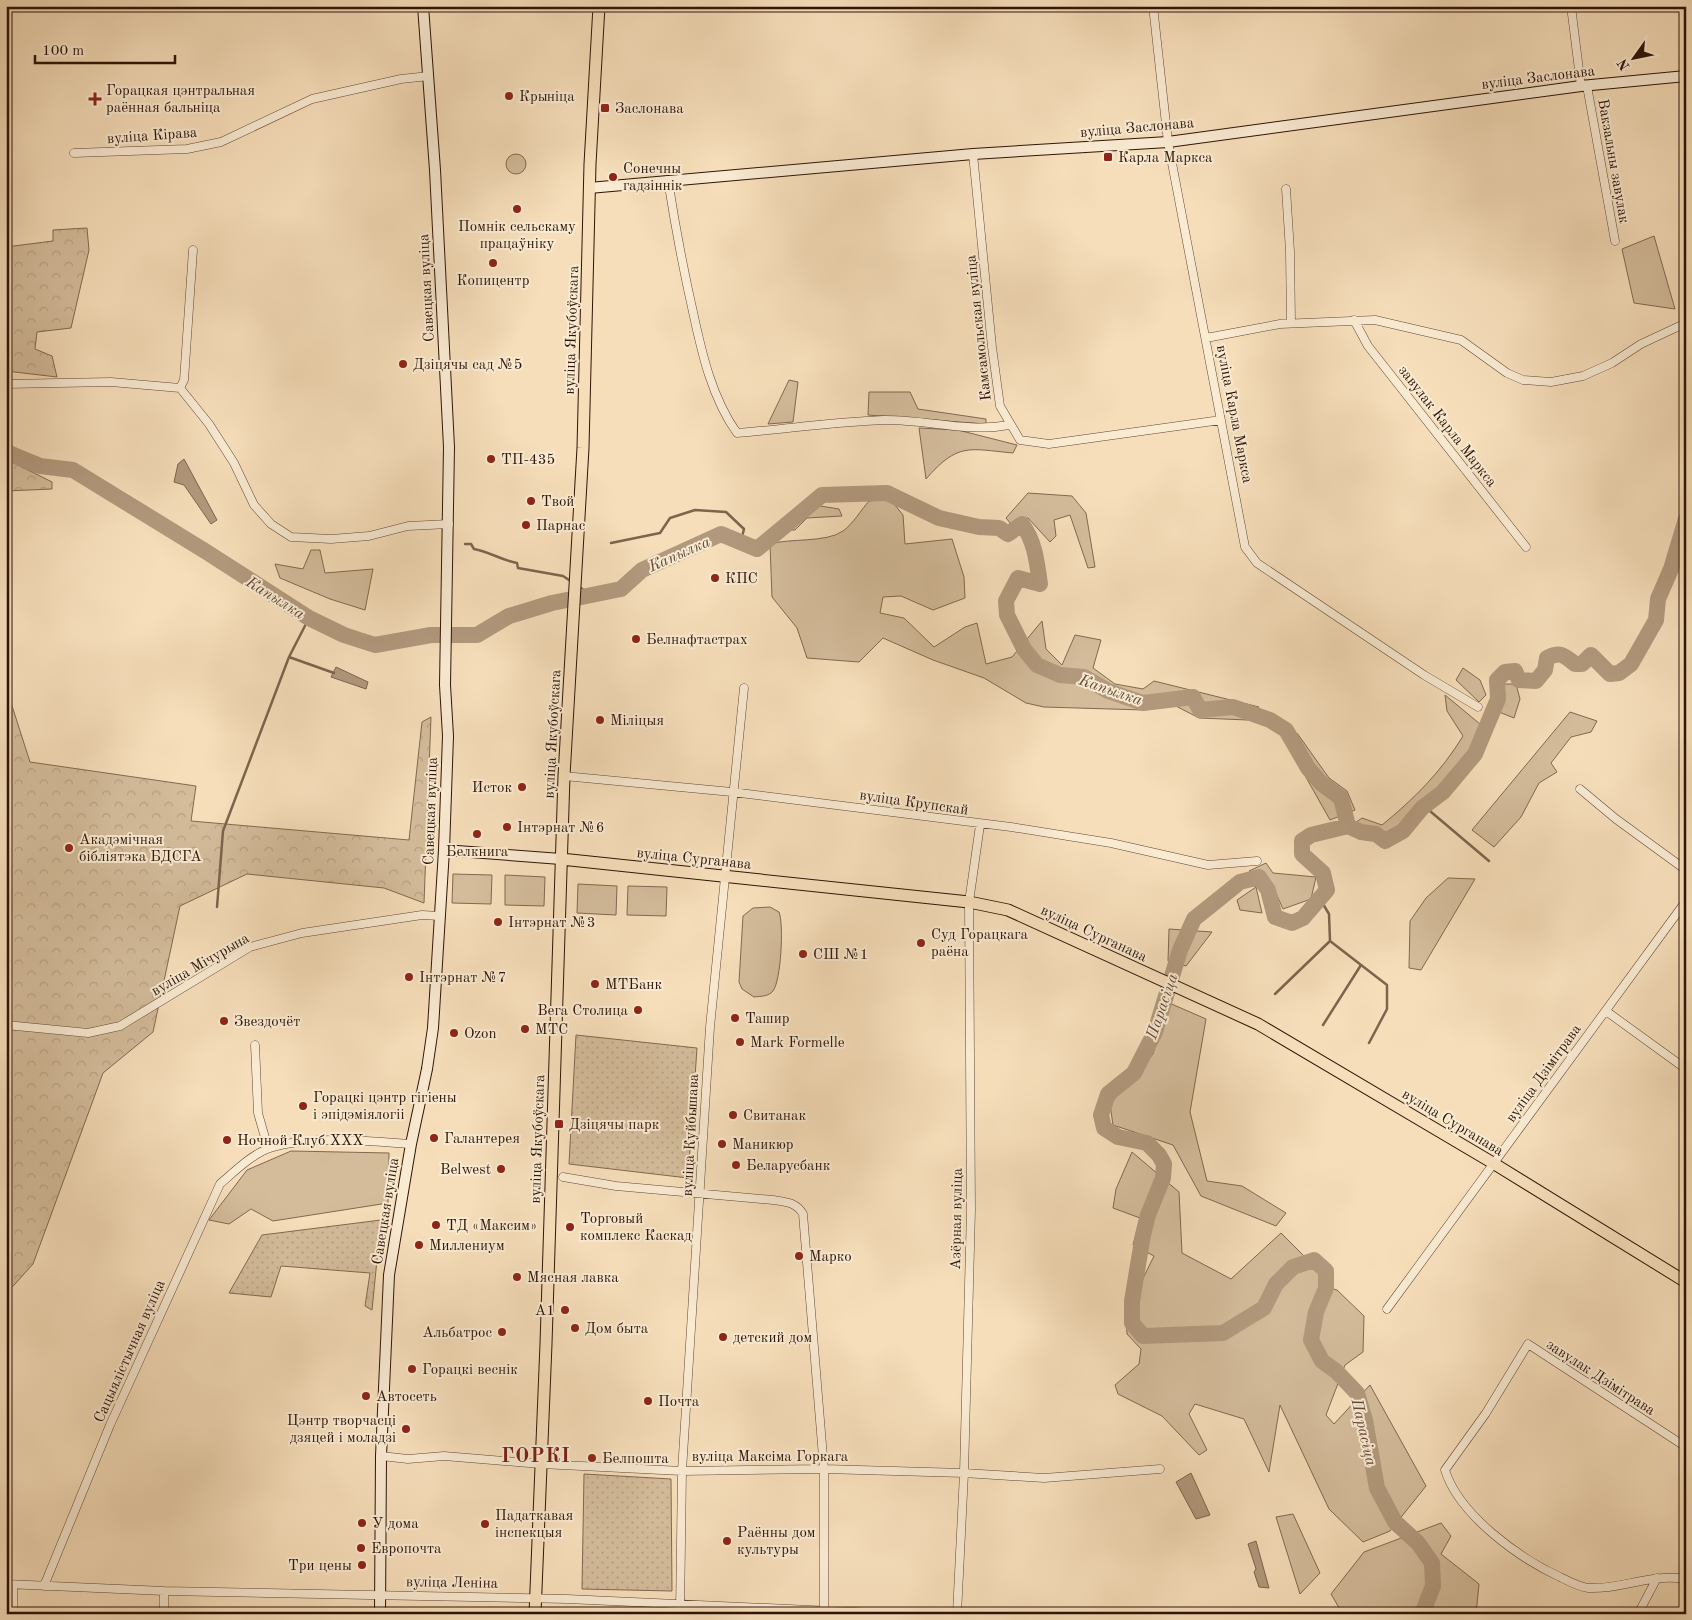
<svg xmlns="http://www.w3.org/2000/svg" width="1692" height="1620" font-family="'Old Standard TT',serif">
<style>
.grass{fill:#d4bc9b;stroke:#826850}
.forest{fill:url(#forest-crowns);stroke:#826850}
.park{fill:url(#park-dots);stroke:#826850}
.water{fill:#b2997d;stroke:#7e644d}
.lines{fill:none;stroke-linecap:round;stroke-linejoin:round}
.stream{stroke:#7e644d;stroke-width:2.5}
.river{stroke:#b2997d;stroke-width:16}
.street-casing{stroke:#614633;stroke-width:9}
.secondary-casing{stroke:#2f1406;stroke-width:12}
.primary-casing{stroke:#2f1406;stroke-width:13}
.street{stroke:#f9ead2;stroke-width:8}
.secondary{stroke:#f9ead2;stroke-width:10}
.primary{stroke:#f6deba;stroke-width:11}
.poi-dot{fill:#8f2418;stroke:#f9ead2;stroke-width:2}
.labels{text-anchor:middle;stroke-width:4;stroke-linejoin:round;paint-order:stroke}
.street-label{font-size:15px;fill:#2f1406;stroke:#f9ead2}
.poi-label{font-size:15px;fill:#2f1406;stroke:#f9ead2;text-anchor:start}
.water-label{font-size:16px;font-style:italic;fill:#634936;stroke:#f9ead2}
.district-label{font-size:20px;font-weight:bold;letter-spacing:1px;fill:#7a1f14;stroke:#f9ead2}
</style>
<defs>
<pattern id="forest-crowns" width="20" height="18" patternUnits="userSpaceOnUse" patternTransform="scale(1.25)"><rect width="20" height="18" fill="#d4bc9b"/><path d="M2 6a3 3 0 1 1 6 0M12 15a3 3 0 1 1 6 0" fill="none" stroke="#b6a184"/></pattern>
<pattern id="park-dots" width="8" height="8" patternUnits="userSpaceOnUse" patternTransform="scale(1.25)"><rect width="8" height="8" fill="#d4bc9b"/><path d="M2 2h.1M6 6h.1" fill="none" stroke="#b6a184" stroke-width="1.8" stroke-linecap="round"/></pattern>
</defs>
<rect width="100%" height="100%" fill="#f6deba"/>
<filter id="stains"><feTurbulence type="fractalNoise" baseFrequency=".004" numOctaves="4"/><feColorMatrix values="0 0 0 0 .2 0 0 0 0 .09 0 0 0 0 .02 0 0 0 .5 -.17"/></filter>
<radialGradient id="worn" r=".72"><stop offset=".6" stop-color="#630" stop-opacity="0"/><stop offset="1" stop-color="#630" stop-opacity=".3"/></radialGradient>
<path class="grass" d="M506 164a10 10 0 1 1 20 0a10 10 0 1 1-20 0Z
M 1654,236 L 1675,309 L 1634,303 L 1622,249 Z
M 789,380 L 798,382 L 793,422 L 768,424 Z
M 869,392 L 910,392 L 918,409 L 986,419 L 986,424 L 868,415 Z
M 919,428 L 958,430 L 1017,445 L 1013,453 C 969,449 958,442 926,479 Z
M 1028,493 L 1072,496 L 1086,513 L 1095,567 L 1088,568 L 1070,515 L 1054,520 L 1056,536 L 1050,542 L 1028,518 L 1011,524 L 1006,518 Z
M 890,499 L 903,515 L 905,544 L 952,539 L 964,577 L 965,598 L 933,610 L 901,596 L 883,597 L 880,613 L 904,618 L 934,647 L 965,627 L 977,623 L 986,664 L 1012,657 L 1042,621 L 1046,649 L 1062,665 L 1075,635 L 1101,640 L 1093,668 L 1115,684 L 1143,689 L 1154,681 L 1259,707 L 1248,720 L 1199,718 L 1168,702 L 1144,710 L 1044,707 L 1026,703 L 984,678 L 933,660 L 883,638 L 859,662 L 807,658 L 797,628 L 772,597 L 770,544 C 790,538 826,543 843,531 C 853,524 861,510 869,501 Z
M 814,505 L 839,509 L 842,516 L 807,518 L 795,530 L 786,530 Z
M 311,550 L 320,550 L 325,573 L 373,569 L 365,610 L 330,599 L 280,578 L 275,564 L 303,569 Z
M 1463,668 L 1480,680 L 1486,695 L 1479,702 L 1456,680 Z
M 1502,684 L 1516,684 L 1520,699 L 1514,718 L 1499,712 L 1503,704 Z
M 1445,695 L 1480,724 L 1472,751 L 1441,785 L 1416,807 L 1399,830 L 1385,838 L 1374,829 L 1355,823 L 1362,818 L 1382,825 C 1414,799 1441,772 1463,736 L 1447,711 Z
M 1570,712 L 1597,721 L 1591,732 L 1571,737 L 1551,763 L 1557,772 L 1539,783 L 1521,817 L 1494,847 L 1472,830 Z
M 1297,733 L 1329,778 L 1347,791 L 1355,810 L 1330,820 L 1285,740 Z
M 1266,863 L 1273,873 L 1316,877 L 1311,899 L 1283,909 L 1275,891 L 1264,875 L 1249,871 Z
M 453,874 L 492,875 L 491,904 L 452,903 Z
M 505,875 L 545,877 L 544,906 L 505,905 Z
M 1448,878 L 1475,879 L 1421,970 L 1409,968 L 1410,921 L 1426,898 Z
M 578,884 L 617,886 L 616,915 L 577,913 Z
M 628,886 L 667,887 L 666,916 L 627,915 Z
M 1256,887 L 1262,913 L 1240,910 L 1237,900 Z
M 770,907 L 779,912 C 784,924 781,981 773,991 C 768,997 761,996 754,997 L 742,989 L 739,982 L 743,916 L 753,908 Z
M 1169,929 L 1212,932 L 1186,966 L 1168,961 Z
M 1167,1002 L 1206,1019 L 1190,1112 L 1207,1181 L 1242,1186 L 1286,1213 L 1276,1226 L 1201,1196 L 1173,1145 L 1113,1125 L 1110,1104 L 1153,1054 Z
M 291,1151 L 389,1153 L 388,1203 L 273,1221 L 251,1209 L 229,1224 L 209,1220 L 247,1170 Z
M 1132,1152 L 1179,1192 L 1182,1253 L 1231,1279 L 1281,1233 L 1319,1271 L 1321,1286 L 1337,1290 L 1364,1316 L 1363,1352 L 1345,1365 L 1326,1415 L 1334,1424 L 1370,1385 L 1426,1486 L 1390,1531 L 1363,1542 L 1329,1509 L 1280,1405 L 1269,1472 L 1244,1419 L 1195,1404 L 1189,1414 L 1207,1450 L 1199,1455 L 1162,1416 L 1118,1394 L 1115,1385 L 1139,1364 L 1141,1349 L 1127,1334 L 1126,1313 L 1154,1256 L 1133,1245 L 1140,1218 L 1113,1208 L 1116,1189 Z
M 1293,1514 L 1320,1573 L 1300,1594 L 1276,1517 Z
M 1441,1523 L 1451,1536 L 1441,1554 L 1479,1584 L 1476,1614 L 1342,1613 L 1331,1594 L 1364,1552 Z"/>
<path class="forest" d="M 87,228 L 89,250 L 71,328 L 37,332 L 35,349 L 52,356 L 57,377 L 6,371 L 6,247 L 53,241 L 53,230 Z
M 6,459 L 52,482 L 52,489 L 6,491 Z
M 6,687 L 30,762 L 196,786 L 191,821 L 409,840 L 422,722 L 431,717 L 424,903 L 384,888 L 247,874 L 180,906 L 153,1032 L 103,1073 L 33,1264 L 6,1294 Z"/>
<path class="park" d="M 576,1035 L 697,1048 L 688,1178 L 569,1164 Z
M 381,1220 L 372,1310 L 365,1306 L 370,1273 L 281,1266 L 271,1297 L 229,1293 L 262,1235 Z
M 584,1474 L 671,1479 L 672,1591 L 582,1589 Z"/>
<path class="water" d="M 184,459 L 217,520 L 211,524 L 184,485 L 174,482 L 178,464 Z
M 336,667 L 368,682 L 366,689 L 331,677 Z
M 1191,1473 L 1210,1515 L 1196,1519 L 1176,1482 Z
M 1256,1541 L 1269,1588 L 1259,1587 L 1254,1572 L 1256,1569 L 1248,1544 Z"/>
<g class="lines">
<path class="stream" d="M 611,543 L 660,533 L 670,518 L 695,510 L 726,512 L 744,529 L 741,541
M 465,544 L 471,544 L 474,549 C 490,552 501,560 517,563 L 518,568 L 563,576 L 572,582
M 578,586 L 591,595
M 289,657 L 334,673
M 1424,806 L 1489,861
M 1320,899 L 1329,914 L 1330,941 L 1387,985 L 1387,1009 L 1369,1043
M 217,907 L 223,831 L 289,657 L 309,618
M 1275,994 L 1330,941
M 1323,1025 L 1361,965"/>
<path class="river" d="M 6,452 L 40,466 L 73,470 L 205,551 L 309,618 L 344,635 L 375,645 L 431,635 L 477,635 L 509,616 L 552,603 L 621,589 L 642,570 L 721,534 L 757,549 L 822,495 L 887,493 L 939,518 L 979,527 L 999,528 L 1008,534 L 1022,524 C 1035,541 1037,563 1040,584 L 1018,578 L 1006,601 L 1007,615 L 1024,649 L 1037,665 L 1060,675 L 1084,677 L 1108,691 L 1143,703 L 1193,697 L 1200,710 L 1233,707 L 1270,720 L 1286,730 L 1308,768 L 1321,783 L 1341,798 L 1348,826
M 1422,1614 L 1433,1586 L 1432,1563 L 1418,1543 L 1395,1522 L 1377,1488 L 1365,1420 L 1357,1393 L 1336,1371 L 1322,1361 L 1311,1340 L 1316,1312 L 1326,1288 L 1326,1271 L 1314,1260 L 1293,1267 L 1276,1284 L 1264,1308 L 1223,1333 L 1143,1336 L 1132,1323 L 1132,1301 L 1143,1235 L 1148,1215 L 1163,1178 L 1164,1164 L 1159,1155 L 1147,1143 L 1118,1137 L 1104,1128 L 1101,1115 L 1108,1094 L 1134,1073 L 1155,1032 L 1180,950 L 1194,919 L 1240,882 L 1259,877 L 1268,890 L 1275,917 L 1292,923 L 1303,918 L 1327,890 L 1323,873 L 1302,854 L 1302,841 L 1311,835 L 1348,826 L 1361,832 L 1376,834 L 1385,841 L 1403,831 L 1422,808 L 1443,792 L 1475,754 L 1498,699 L 1497,680 L 1505,672 L 1515,671 L 1519,680 L 1536,681 L 1545,670 L 1547,658 C 1560,651 1564,655 1575,664 L 1582,664 L 1591,655 L 1610,674 L 1619,673 L 1631,664 L 1656,620 L 1658,599 L 1671,569 L 1686,519"/>
<defs>
<path id="street" d="M 1153,6 L 1168,142 L 1245,547 L 1257,563 L 1424,675 L 1478,707
M 1571,6 L 1581,86
M 1587,86 L 1615,241
M 74,153 L 187,149 L 221,142 L 312,99 L 401,79 L 429,76
M 973,154 L 992,347 L 1000,406 L 1020,440 L 1049,444 L 1221,420
M 668,180 C 675,225 683,268 693,312 C 702,354 712,398 737,433 C 786,429 834,422 883,420 C 925,419 967,433 1009,425
M 1286,189 L 1290,251 L 1291,323
M 1354,320 L 1368,346 L 1526,547
M 1206,338 L 1280,324 L 1375,320 L 1461,340 L 1507,373 L 1523,380 L 1551,382 L 1583,376 L 1612,363 L 1641,344 L 1686,323
M 6,384 L 111,382 L 180,388 L 209,424 L 234,463 L 254,505 L 271,524 L 291,537 L 331,539 L 369,536 L 408,526 L 449,524
M 180,388 L 184,380 L 193,250
M 564,776 L 732,792 L 1011,827 L 1111,843 L 1208,865 L 1257,861
M 1580,789 L 1616,819 L 1686,870
M 1606,1011 L 1686,1069
M 6,1025 L 88,1033 L 120,1026 L 250,947 L 302,933 L 422,915 L 440,916
M 255,1045 L 258,1113 L 268,1148
M 563,1177 L 616,1186 L 773,1200 C 786,1202 796,1202 803,1214 L 824,1469 L 824,1614
M 1387,1309 L 1686,901
M 1686,1447 L 1528,1344 L 1486,1413 L 1445,1470 C 1459,1515 1519,1558 1560,1577 C 1568,1581 1579,1587 1588,1588 C 1622,1590 1648,1573 1686,1579
M 381,1456 L 408,1459 L 444,1456 L 541,1464 L 682,1471 L 824,1469 L 964,1473 L 1044,1478 L 1160,1469
M 6,1584 L 164,1591 L 567,1599 L 897,1614
M 13,1585 L 13,1614
M 44,1586 L 110,1425 L 220,1184 C 234,1172 252,1154 270,1148 C 310,1135 369,1141 411,1144
M 164,1614 L 164,1591
M 680,1614 L 682,1471 L 710,1027 L 744,688
M 957,1614 L 964,1473 L 971,1210 L 969,902 L 980,825
M 1638,1614 L 1657,1578"/>
<path id="secondary" d="M 589,188 L 973,154 L 1168,142 L 1581,86 L 1686,76
M 444,850 L 561,859
M 380,1614 L 381,1456 L 389,1275 L 411,1144 L 427,1069 L 433,1028 L 444,850 L 448,736 L 445,685 L 449,447 L 435,170 L 423,6"/>
<path id="primary" d="M 561,859 L 969,902 L 1008,910 L 1258,1024 L 1493,1163 L 1686,1282
M 535,1614 L 546,1344 L 564,776 L 583,448 L 590,164 L 599,6"/>
</defs>
<use href="#street" class="street-casing"/>
<use href="#secondary" class="secondary-casing"/>
<use href="#primary" class="primary-casing"/>
<use href="#street" class="street"/>
<use href="#secondary" class="secondary"/>
<use href="#primary" class="primary"/>
</g>
<g class="poi-dot">
<circle cx="509" cy="96" r="5"/>
<path d="M92.5 91.5h5v5h5v5h-5v5h-5v-5h-5v-5h5z"/>
<rect x="600" y="103" width="10" height="10" rx="2.5"/>
<rect x="1103" y="152" width="10" height="10" rx="2.5"/>
<circle cx="613" cy="177" r="5"/>
<circle cx="517" cy="209" r="5"/>
<circle cx="493" cy="263" r="5"/>
<circle cx="403" cy="364" r="5"/>
<circle cx="491" cy="459" r="5"/>
<circle cx="531" cy="501" r="5"/>
<circle cx="526" cy="525" r="5"/>
<circle cx="715" cy="578" r="5"/>
<circle cx="636" cy="639" r="5"/>
<circle cx="600" cy="720" r="5"/>
<circle cx="522" cy="787" r="5"/>
<circle cx="507" cy="827" r="5"/>
<circle cx="477" cy="834" r="5"/>
<circle cx="69" cy="848" r="5"/>
<circle cx="498" cy="922" r="5"/>
<circle cx="921" cy="943" r="5"/>
<circle cx="803" cy="954" r="5"/>
<circle cx="409" cy="977" r="5"/>
<circle cx="595" cy="984" r="5"/>
<circle cx="638" cy="1010" r="5"/>
<circle cx="735" cy="1018" r="5"/>
<circle cx="224" cy="1021" r="5"/>
<circle cx="525" cy="1029" r="5"/>
<circle cx="454" cy="1033" r="5"/>
<circle cx="740" cy="1042" r="5"/>
<circle cx="303" cy="1106" r="5"/>
<circle cx="733" cy="1115" r="5"/>
<rect x="554" y="1119" width="10" height="10" rx="2.5"/>
<circle cx="434" cy="1138" r="5"/>
<circle cx="227" cy="1140" r="5"/>
<circle cx="722" cy="1144" r="5"/>
<circle cx="736" cy="1165" r="5"/>
<circle cx="501" cy="1169" r="5"/>
<circle cx="436" cy="1225" r="5"/>
<circle cx="570" cy="1227" r="5"/>
<circle cx="419" cy="1245" r="5"/>
<circle cx="799" cy="1256" r="5"/>
<circle cx="517" cy="1277" r="5"/>
<circle cx="565" cy="1310" r="5"/>
<circle cx="575" cy="1328" r="5"/>
<circle cx="502" cy="1332" r="5"/>
<circle cx="723" cy="1337" r="5"/>
<circle cx="412" cy="1369" r="5"/>
<circle cx="366" cy="1396" r="5"/>
<circle cx="648" cy="1401" r="5"/>
<circle cx="406" cy="1429" r="5"/>
<circle cx="592" cy="1458" r="5"/>
<circle cx="362" cy="1523" r="5"/>
<circle cx="485" cy="1524" r="5"/>
<circle cx="727" cy="1541" r="5"/>
<circle cx="361" cy="1548" r="5"/>
<circle cx="362" cy="1565" r="5"/>
</g>
<g class="labels">
<g class="street-label">
<text transform="translate(1538 77) rotate(-7)" y="5">вуліца Заслонава</text>
<text transform="translate(1137 127) rotate(-5)" y="5">вуліца Заслонава</text>
<text transform="translate(152 135) rotate(-4)" y="5">вуліца Кірава</text>
<text transform="translate(1614 161) rotate(80)" y="5">Вакзальны завулак</text>
<text transform="translate(426 288) rotate(-93)" y="5">Савецкая вуліца</text>
<text transform="translate(978 328) rotate(-96)" y="5">Камсамольская вуліца</text>
<text transform="translate(571 330) rotate(-88)" y="5">вуліца Якубоўскага</text>
<text transform="translate(1235 414) rotate(79)" y="5">вуліца Карла Маркса</text>
<text transform="translate(1448 426) rotate(52)" y="5">завулак Карла Маркса</text>
<text transform="translate(552 734) rotate(-87)" y="5">вуліца Якубоўскага</text>
<text transform="translate(914 802) rotate(8)" y="5">вуліца Крупскай</text>
<text transform="translate(430 811) rotate(-88)" y="5">Савецкая вуліца</text>
<text transform="translate(694 858) rotate(6)" y="5">вуліца Сурганава</text>
<text transform="translate(1094 933) rotate(25)" y="5">вуліца Сурганава</text>
<text transform="translate(200 964) rotate(-30)" y="5">вуліца Мічурына</text>
<text transform="translate(1543 1073) rotate(-54)" y="5">вуліца Дзімітрава</text>
<text transform="translate(1453 1122) rotate(31)" y="5">вуліца Сурганава</text>
<text transform="translate(690 1135) rotate(-87)" y="5">вуліца Куйбышава</text>
<text transform="translate(537 1139) rotate(-88)" y="5">вуліца Якубоўскага</text>
<text transform="translate(385 1211) rotate(-81)" y="5">Савецкая вуліца</text>
<text transform="translate(956 1219) rotate(-89)" y="5">Азёрная вуліца</text>
<text transform="translate(129 1351) rotate(-66)" y="5">Сацыялістычная вуліца</text>
<text transform="translate(1601 1377) rotate(33)" y="5">завулак Дзімітрава</text>
<text x="770" y="1461">вуліца Максіма Горкага</text>
<text transform="translate(452 1582) rotate(1)" y="5">вуліца Леніна</text>
</g>
<g class="poi-label">
<text x="106" y="95">Горацкая цэнтральная<tspan x="106" dy="17">раённая бальніца</tspan></text>
<text x="519" y="101">Крыніца</text>
<text x="615" y="113">Заслонава</text>
<text x="1118" y="162">Карла Маркса</text>
<text x="623" y="173">Сонечны<tspan x="623" dy="17">гадзіннік</tspan></text>
<text x="517" y="231" text-anchor="middle">Помнік сельскаму<tspan x="517" dy="17">працаўніку</tspan></text>
<text x="493" y="285" text-anchor="middle">Копицентр</text>
<text x="413" y="369">Дзіцячы сад №5</text>
<text x="501" y="464">ТП-435</text>
<text x="541" y="506">Твой</text>
<text x="536" y="530">Парнас</text>
<text x="725" y="583">КПС</text>
<text x="646" y="644">Белнафтастрах</text>
<text x="610" y="725">Міліцыя</text>
<text x="512" y="792" text-anchor="end">Исток</text>
<text x="517" y="832">Інтэрнат №6</text>
<text x="79" y="844">Акадэмічная<tspan x="79" dy="17">бібліятэка БДСГА</tspan></text>
<text x="477" y="856" text-anchor="middle">Белкнига</text>
<text x="508" y="927">Інтэрнат №3</text>
<text x="931" y="939">Суд Горацкага<tspan x="931" dy="17">раёна</tspan></text>
<text x="813" y="959">СШ №1</text>
<text x="419" y="982">Інтэрнат №7</text>
<text x="605" y="989">МТБанк</text>
<text x="628" y="1015" text-anchor="end">Вега Столица</text>
<text x="745" y="1023">Ташир</text>
<text x="234" y="1026">Звездочёт</text>
<text x="535" y="1034">МТС</text>
<text x="464" y="1038">Ozon</text>
<text x="750" y="1047">Mark Formelle</text>
<text x="313" y="1102">Горацкі цэнтр гігіены<tspan x="313" dy="17">і эпідэміялогіі</tspan></text>
<text x="743" y="1120">Свитанак</text>
<text x="569" y="1129">Дзіцячы парк</text>
<text x="444" y="1143">Галантерея</text>
<text x="237" y="1145">Ночной Клуб ХХХ</text>
<text x="732" y="1149">Маникюр</text>
<text x="746" y="1170">Беларусбанк</text>
<text x="491" y="1174" text-anchor="end">Belwest</text>
<text x="580" y="1223">Торговый<tspan x="580" dy="17">комплекс Каскад</tspan></text>
<text x="446" y="1230">ТД «Максим»</text>
<text x="429" y="1250">Миллениум</text>
<text x="809" y="1261">Марко</text>
<text x="527" y="1282">Мясная лавка</text>
<text x="555" y="1315" text-anchor="end">A1</text>
<text x="585" y="1333">Дом быта</text>
<text x="492" y="1337" text-anchor="end">Альбатрос</text>
<text x="733" y="1342">детский дом</text>
<text x="422" y="1374">Горацкі веснік</text>
<text x="376" y="1401">Автосеть</text>
<text x="658" y="1406">Почта</text>
<text x="396" y="1425" text-anchor="end">Цэнтр творчасці<tspan x="396" dy="17">дзяцей і моладзі</tspan></text>
<text x="602" y="1463">Белпошта</text>
<text x="495" y="1520">Падаткавая<tspan x="495" dy="17">інспекцыя</tspan></text>
<text x="372" y="1528">У дома</text>
<text x="737" y="1537">Раённы дом<tspan x="737" dy="17">культуры</tspan></text>
<text x="371" y="1553">Европочта</text>
<text x="352" y="1570" text-anchor="end">Три цены</text>
</g>
<g class="water-label">
<text transform="translate(679 553) rotate(-24)" y="6">Капылка</text>
<text transform="translate(276 597) rotate(32)" y="6">Капылка</text>
<text transform="translate(1111 689) rotate(19)" y="6">Капылка</text>
<text transform="translate(1161 1006) rotate(-71)" y="6">Парасіца</text>
<text transform="translate(1365 1432) rotate(77)" y="6">Парасіца</text>
</g>
<g class="district-label">
<text x="536" y="1462">ГОРКІ</text>
</g>
</g>
<rect width="1692" height="1620" fill="none" stroke="#f6deba" stroke-width="25"/>
<rect x="8" y="8" width="1677" height="1605" fill="none" stroke="#2f1406" stroke-width="2.5"/>
<rect x="12" y="12" width="1667" height="1595" fill="none" stroke="#2f1406"/>
<g transform="translate(1634 58) rotate(237)" stroke="#f9ead2" stroke-width="4" paint-order="stroke">
<path d="M0-4L9 19L0 12L-9 19Z" fill="#2f1406"/>
<text y="-8" font-size="14" font-weight="bold" text-anchor="middle" fill="#2f1406">N</text>
</g>
<path d="M35 55v8h140v-8" fill="none" stroke="#2f1406" stroke-width="2.5"/>
<text x="42" y="55" font-size="15" fill="#2f1406" stroke="#f9ead2" stroke-width="4" paint-order="stroke">100 m</text>
<rect width="100%" height="100%" filter="url(#stains)"/>
<rect width="100%" height="100%" fill="url(#worn)"/>
</svg>
